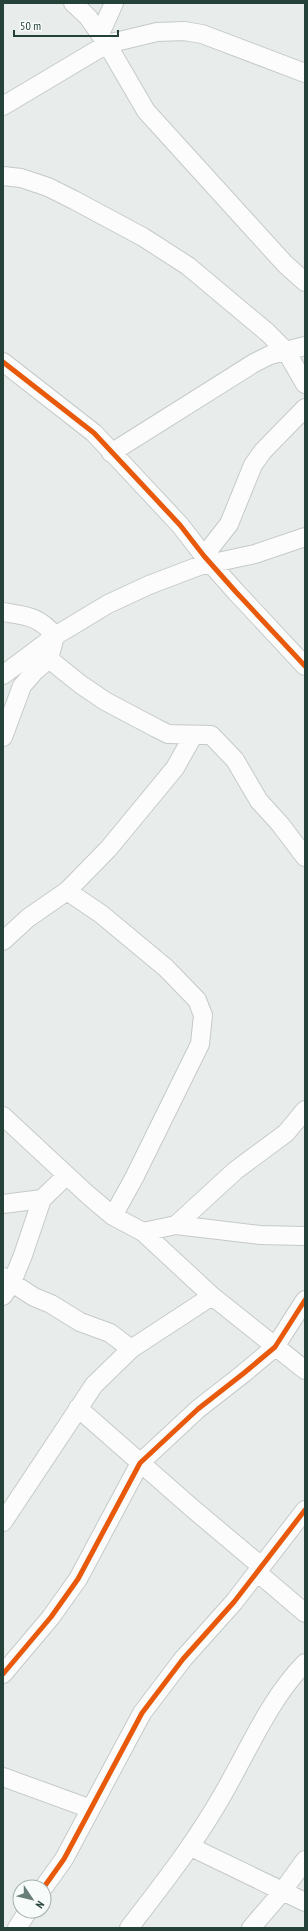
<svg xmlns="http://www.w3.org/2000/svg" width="308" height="1931" font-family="'PT Sans Narrow',sans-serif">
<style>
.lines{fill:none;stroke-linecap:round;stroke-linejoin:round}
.minor-casing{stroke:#c5cac8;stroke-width:20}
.minor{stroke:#fcfcfc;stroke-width:18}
.cycleway-casing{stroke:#f7fbf9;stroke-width:8}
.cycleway{stroke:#e8590c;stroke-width:5}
</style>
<rect width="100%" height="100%" fill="#e8edeb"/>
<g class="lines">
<defs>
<path id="minor" d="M 73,3 L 88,17 L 107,44 L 146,111 L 285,264 L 305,282
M 100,34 L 114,3
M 3,106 L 107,44 L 157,32 L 184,31 L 202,34 L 305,73
M 3,176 L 21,178 L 48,187 L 74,200 L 143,237 L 188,266 L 268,333 L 286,351 L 305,384
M 3,362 L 94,433 L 180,525 L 204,556 L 236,592 L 305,666
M 111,453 L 254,363 L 270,355 L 305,346
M 204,556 L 229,524 L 253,465 L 263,451 L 305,408
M 3,612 C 27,616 39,616 55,636 L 49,659 L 34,672 L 22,686 L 3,737
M 49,659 L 80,684 L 105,701 L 156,728 L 168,734 L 211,735 L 235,760 L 259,801 L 280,824 L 305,857
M 3,675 L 55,636 L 108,604 L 149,585 L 199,566 L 255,554 L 305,537
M 67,891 L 101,914 L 166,968 L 197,1000 L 203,1015 L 200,1044 L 134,1178 L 113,1216
M 3,941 L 28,918 L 67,891 L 109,848 L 175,768 L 193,736
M 3,1116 L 88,1195 L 113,1216 L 143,1232 L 212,1296 L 305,1370
M 3,1204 L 42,1199
M 176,1225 L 236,1170 L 286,1133 L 305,1110
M 143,1232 L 176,1225 L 260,1235 L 305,1236
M 3,1277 L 34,1297 L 51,1304 L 80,1322 L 110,1333 L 131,1349
M 3,1296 L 12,1282 L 23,1255 L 42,1199 L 66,1176
M 78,1408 L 192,1508 L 261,1566
M 3,1522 L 94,1385 L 131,1349 L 212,1296
M 257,1572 L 305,1613
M 3,1674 L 51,1617 L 78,1579 L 140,1463 L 198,1409 L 244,1373 L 275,1347 L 305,1300
M 3,1777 L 91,1809
M 191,1847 L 305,1902
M 44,1887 L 64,1859 L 142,1713 L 183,1659 L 234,1602 L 305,1510
M 17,1928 L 28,1911
M 129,1928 C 162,1885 196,1842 223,1794 C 248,1751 270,1698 305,1663
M 251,1928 L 282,1892 L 305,1860"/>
</defs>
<use href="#minor" class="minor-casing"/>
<use href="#minor" class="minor"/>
<defs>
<path id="cycleway" d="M 3,362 L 94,433 L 180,525 L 204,556 L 236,592 L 305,666
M 3,1674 L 51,1617 L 78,1579 L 140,1463 L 198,1409 L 244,1373 L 275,1347 L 305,1300
M 44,1887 L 64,1859 L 142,1713 L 183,1659 L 234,1602 L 305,1510"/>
</defs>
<use href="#cycleway" class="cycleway-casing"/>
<use href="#cycleway" class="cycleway"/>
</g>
<rect width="308" height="1931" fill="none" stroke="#24423a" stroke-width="8"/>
<g transform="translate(32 1899) rotate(125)"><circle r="19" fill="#f7fbf9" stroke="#a3b1ad"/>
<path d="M0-3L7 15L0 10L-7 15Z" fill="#697e78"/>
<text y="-6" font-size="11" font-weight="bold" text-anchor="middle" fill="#24423a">N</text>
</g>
<path d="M14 30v6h104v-6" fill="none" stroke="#24423a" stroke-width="2"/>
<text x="20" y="30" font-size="12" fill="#24423a" stroke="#f7fbf9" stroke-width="3" paint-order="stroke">50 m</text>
</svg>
